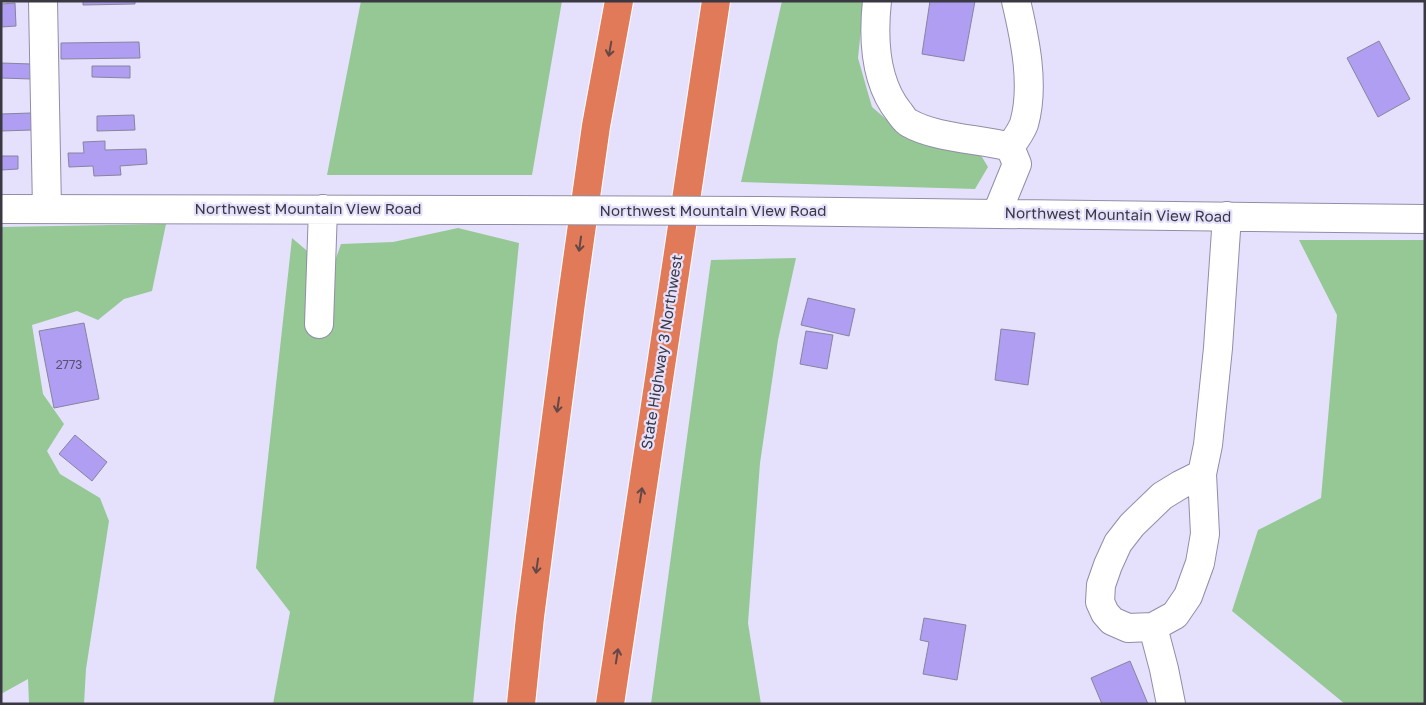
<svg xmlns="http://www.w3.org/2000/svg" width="1426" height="705" font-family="'Golos Text',sans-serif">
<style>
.green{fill:#95c895}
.building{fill:#af9ef1;stroke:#88849e}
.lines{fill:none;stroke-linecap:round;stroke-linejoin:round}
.minor-casing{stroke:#918da7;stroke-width:30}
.highway-casing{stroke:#fff;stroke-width:30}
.minor{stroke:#fff;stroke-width:28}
.highway{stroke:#e07a58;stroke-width:28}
.minor-bridge-casing{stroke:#918da7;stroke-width:30;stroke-linecap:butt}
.minor-bridge{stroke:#fff;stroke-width:28}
.oneway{stroke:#644848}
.labels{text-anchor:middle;stroke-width:4.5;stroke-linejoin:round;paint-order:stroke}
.number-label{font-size:12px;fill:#57526e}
.street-label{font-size:15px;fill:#3a3843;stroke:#e5e1fd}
</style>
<rect width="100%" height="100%" fill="#e5e1fd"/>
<path class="green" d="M 361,1 L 562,1 L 532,175 L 327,175 Z
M 782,1 L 864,1 L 858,58 L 872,107 L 901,132 L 979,152 L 988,167 L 975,189 L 741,182 Z
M 166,224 L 152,291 L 124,299 L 98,320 L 77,311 L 32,325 L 43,394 L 64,424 L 47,451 L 60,474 L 100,498 L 109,521 L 86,669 L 84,704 L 29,704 L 28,679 L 1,694 L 1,227 Z
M 458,228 L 519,243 L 473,704 L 273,704 L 290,612 L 256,568 L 292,238 L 312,255 L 320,303 L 341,244 L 393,242 Z
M 1299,240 L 1425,240 L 1425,704 L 1345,704 L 1232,611 L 1258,530 L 1321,498 L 1337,315 Z
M 796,258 L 778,340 L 760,463 L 748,623 L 761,704 L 651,704 L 711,260 Z"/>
<path class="building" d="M 83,1 L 135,1 L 135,4 L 83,5 Z
M 930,1 L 975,1 L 964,61 L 922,54 Z
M 15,3 L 16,26 L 1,27 L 1,4 Z
M 1379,41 L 1410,99 L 1378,117 L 1347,58 Z
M 139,42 L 140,58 L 61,59 L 61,43 Z
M 1,63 L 32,64 L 31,79 L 1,78 Z
M 92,66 L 130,66 L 130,78 L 92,77 Z
M 31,113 L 32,130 L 1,131 L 1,114 Z
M 134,115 L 135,130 L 97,131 L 97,116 Z
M 105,141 L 105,150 L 146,149 L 147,164 L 120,166 L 121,175 L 94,176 L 93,166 L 69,167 L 68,153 L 84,153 L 83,142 Z
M 1,156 L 18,156 L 18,169 L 1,170 Z
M 808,298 L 855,309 L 849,336 L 801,325 Z
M 84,323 L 99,399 L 54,408 L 39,331 Z
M 1001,329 L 1035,333 L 1028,385 L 995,380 Z
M 806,331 L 833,335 L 827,369 L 800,364 Z
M 75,435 L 107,462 L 92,481 L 59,454 Z
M 924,618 L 966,625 L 957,680 L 923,674 L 929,642 L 920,640 Z
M 1130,661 L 1148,704 L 1102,704 L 1091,678 Z"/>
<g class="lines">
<defs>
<path id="minor" d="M 43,1 L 47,209
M 877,1 C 873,38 875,82 899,112 C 902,116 905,121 909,123 C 935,138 980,139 1010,147 L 1017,164 L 997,213
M 1010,147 C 1015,140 1021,132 1024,124 C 1035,86 1025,39 1016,1
M 1,209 L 475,210
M 756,211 L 1425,219
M 319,324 L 323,209
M 1202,474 L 1180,485 L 1162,496 L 1132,525 L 1118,543 L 1108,565 L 1101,585 L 1100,602 L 1105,613 L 1112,621 L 1128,628 L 1153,627 L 1175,615 L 1188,596 L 1200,563 L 1205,534 L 1202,474 L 1208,445 L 1218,348 L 1227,216
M 1153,627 L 1164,669 L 1171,704"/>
<path id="highway" d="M 521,704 L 530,617 L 571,303 L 596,126 L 619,1
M 610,704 L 716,1"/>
</defs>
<use href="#minor" class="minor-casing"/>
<use href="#highway" class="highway-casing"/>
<use href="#minor" class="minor"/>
<use href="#highway" class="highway"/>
<defs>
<path id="minor-bridge" d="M 475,210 L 756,211"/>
</defs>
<use href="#minor-bridge" class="minor-bridge-casing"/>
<use href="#minor-bridge" class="minor-bridge"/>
</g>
<defs><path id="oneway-shaft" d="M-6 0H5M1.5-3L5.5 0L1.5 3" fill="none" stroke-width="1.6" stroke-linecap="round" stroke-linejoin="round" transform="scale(1.25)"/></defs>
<g class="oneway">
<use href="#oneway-shaft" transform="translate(610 49) rotate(100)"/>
<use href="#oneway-shaft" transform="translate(580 244) rotate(98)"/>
<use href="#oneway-shaft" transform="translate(558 405) rotate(98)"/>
<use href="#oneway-shaft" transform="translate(641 495) rotate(-81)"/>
<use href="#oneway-shaft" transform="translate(537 566) rotate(98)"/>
<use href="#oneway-shaft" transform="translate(617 656) rotate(-81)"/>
</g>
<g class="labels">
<g class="number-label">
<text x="69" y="369">2773</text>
</g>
<g class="street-label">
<text x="308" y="214">Northwest Mountain View Road</text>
<text x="713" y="216">Northwest Mountain View Road</text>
<text transform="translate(1118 215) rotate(1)" y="5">Northwest Mountain View Road</text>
<text transform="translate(662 352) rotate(-81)" y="5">State Highway 3 Northwest</text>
</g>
</g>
<rect width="1426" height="705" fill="none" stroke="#3a3843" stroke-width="5"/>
</svg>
